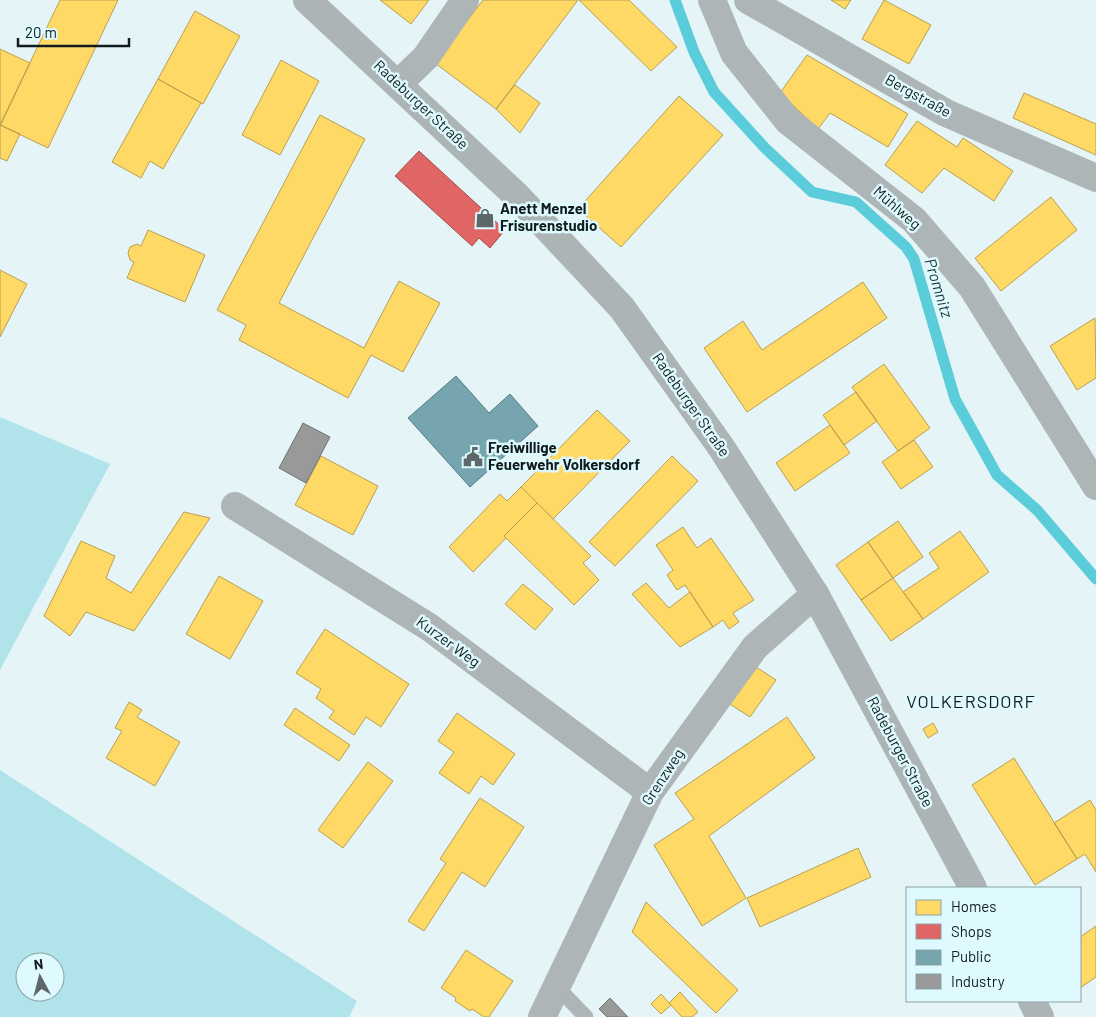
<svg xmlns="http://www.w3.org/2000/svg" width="1096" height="1017" font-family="Barlow,sans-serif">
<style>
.green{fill:#b1e3eb;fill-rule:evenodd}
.homes{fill:#ffd966;stroke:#b8a050}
.shops{fill:#e06666;stroke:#a25050}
.public{fill:#76a5af;stroke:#587c84}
.industry{fill:#999;stroke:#707474}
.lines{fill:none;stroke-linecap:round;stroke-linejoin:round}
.stream{stroke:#5accda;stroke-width:11}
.service{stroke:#aeb5b6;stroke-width:15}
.minor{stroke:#aeb5b6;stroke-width:28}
.secondary{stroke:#acb4b6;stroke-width:28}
.labels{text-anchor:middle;stroke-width:5;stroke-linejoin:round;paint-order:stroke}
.street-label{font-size:15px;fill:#121c1e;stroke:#defafe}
.poi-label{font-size:15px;font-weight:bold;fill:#121c1e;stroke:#defafe;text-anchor:start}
.water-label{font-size:16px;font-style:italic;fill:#1f363a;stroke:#defafe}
.quarter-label{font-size:18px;letter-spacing:1px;fill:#121c1e;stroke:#defafe}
</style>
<rect width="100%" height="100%" fill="#e5f4f7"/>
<path class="green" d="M 0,417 L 110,464 L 0,670 Z
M 0,770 L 357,1001 L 349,1017 L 0,1017 ZM 25,962 L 55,962 L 55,992 L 25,992 Z"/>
<path class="homes" d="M 60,0 L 118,0 L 48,148 L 0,125 Z
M 380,0 L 429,0 L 411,24 Z
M 483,0 L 578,0 L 496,109 L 435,63 Z
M 579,0 L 629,0 L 677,47 L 651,71 Z
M 831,0 L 851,0 L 845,9 Z
M 884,0 L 931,25 L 909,64 L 862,39 Z
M 195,11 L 240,36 L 203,104 L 158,79 Z
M 0,49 L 30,63 L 0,126 Z
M 807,55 L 908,114 L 888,147 L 830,113 L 818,129 L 780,93 Z
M 281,60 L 319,81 L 280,155 L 242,135 Z
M 158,79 L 201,103 L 163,169 L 150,161 L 141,178 L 112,162 Z
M 515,85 L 540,103 L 520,133 L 496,109 Z
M 1024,93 L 1096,124 L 1096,155 L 1013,118 Z
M 679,96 L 723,135 L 621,247 L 578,209 Z
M 320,115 L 365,139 L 279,303 L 364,348 L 399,281 L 440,303 L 403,372 L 371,355 L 348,398 L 239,340 L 246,325 L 217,310 Z
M 917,121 L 957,147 L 963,138 L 1013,171 L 994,201 L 944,168 L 922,193 L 885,165 Z
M 0,125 L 20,134 L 7,161 L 0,158 Z
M 1051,197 L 1077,230 L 1001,291 L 975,258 Z
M 148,230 L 205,255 L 185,302 L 127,278 L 134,262 L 130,260 L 128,253 L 130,247 L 137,244 L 141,246 Z
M 0,270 L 27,284 L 0,337 Z
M 863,282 L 887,318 L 747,412 L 704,348 L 743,321 L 762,350 Z
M 1095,318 L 1096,378 L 1077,390 L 1050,346 Z
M 884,364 L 930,428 L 898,451 L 852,387 Z
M 856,392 L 877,421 L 844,445 L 823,415 Z
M 597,410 L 630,441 L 553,519 L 521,487 Z
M 830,425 L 850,453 L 795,491 L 776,463 Z
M 914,440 L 933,467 L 901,489 L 882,462 Z
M 321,456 L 378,486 L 353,535 L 295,505 Z
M 672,456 L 698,481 L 615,566 L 589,542 Z
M 521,487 L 537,503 L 504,536 L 506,538 L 473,572 L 449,547 L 500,494 L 507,501 Z
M 537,503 L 591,556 L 583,563 L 599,580 L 574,605 L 504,536 Z
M 184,512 L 210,518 L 134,631 L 86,612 L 70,636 L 44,616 L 81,541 L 115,556 L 106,578 L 131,593 Z
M 898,521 L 923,557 L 893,578 L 868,542 Z
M 683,527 L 697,548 L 711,538 L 754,600 L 733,613 L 739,622 L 729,629 L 723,620 L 713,627 L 685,585 L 677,590 L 667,575 L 673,570 L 656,545 Z
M 960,531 L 989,572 L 923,619 L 903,592 L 939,568 L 929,553 Z
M 868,542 L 893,578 L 861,600 L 836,565 Z
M 219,576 L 263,601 L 230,659 L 186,634 Z
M 893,578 L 923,619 L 891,641 L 861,600 Z
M 646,583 L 669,608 L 690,592 L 713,627 L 680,647 L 632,594 Z
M 523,584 L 553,609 L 535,630 L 505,604 Z
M 325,629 L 409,684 L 381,727 L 366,717 L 354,735 L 329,718 L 334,711 L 316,698 L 321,689 L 296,673 Z
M 753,665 L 776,680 L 750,717 L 728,703 Z
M 129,702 L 142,710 L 137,717 L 180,742 L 155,786 L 106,758 L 122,731 L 115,728 Z
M 295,708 L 350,745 L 339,761 L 284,725 Z
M 457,713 L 515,754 L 493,785 L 481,776 L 469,794 L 439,773 L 454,752 L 438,741 Z
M 787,717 L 815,758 L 709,836 L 746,898 L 702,926 L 654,845 L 694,819 L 675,793 Z
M 933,723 L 938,732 L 928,738 L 923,729 Z
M 1014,758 L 1077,859 L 1035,885 L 972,785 Z
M 368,762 L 393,781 L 343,848 L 318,830 Z
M 480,798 L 524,827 L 485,887 L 462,872 L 424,931 L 408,921 L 446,863 L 440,859 Z
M 1090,800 L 1096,810 L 1096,872 L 1085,854 L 1077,859 L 1054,823 Z
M 858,848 L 871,877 L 760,927 L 747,898 Z
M 646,902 L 738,990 L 716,1013 L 632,932 Z
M 1096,926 L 1096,977 L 1080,988 L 1080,937 Z
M 466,950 L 513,981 L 489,1017 L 484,1017 L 472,1009 L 470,1011 L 455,1001 L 456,998 L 441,988 Z
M 680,992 L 698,1012 L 692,1017 L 682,1017 L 669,1003 Z
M 661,994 L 671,1005 L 661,1014 L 651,1004 Z"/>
<path class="shops" d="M 419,151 L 505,230 L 490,248 L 479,238 L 472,246 L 395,176 Z"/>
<path class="public" d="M 456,376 L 489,413 L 510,394 L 538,426 L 470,487 L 408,418 Z"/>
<path class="industry" d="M 303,423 L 330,437 L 306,483 L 279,468 Z
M 610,998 L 628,1017 L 607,1017 L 599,1009 Z"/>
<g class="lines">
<path class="stream" d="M 675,0 L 694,52 L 714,92 L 765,148 L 812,192 L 856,202 L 906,247 L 914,259 L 955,399 L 997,475 L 1037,510 L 1096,579"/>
<path class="service" d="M 557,987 L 586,1017"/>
<path class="minor" d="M 712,0 L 734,53 L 788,121 L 914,220 L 972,287 L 1096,486
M 748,0 L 946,113 L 1096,178
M 399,83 L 426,57 L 465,0
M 235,506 L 429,627 L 650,792
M 542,1017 L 650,792 L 755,647 L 815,594"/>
<path class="secondary" d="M 307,0 L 517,196 L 622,308 L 721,447 L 815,594 L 973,888
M 1032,1001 L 1040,1017"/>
</g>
<defs>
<symbol id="shop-bare" viewBox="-9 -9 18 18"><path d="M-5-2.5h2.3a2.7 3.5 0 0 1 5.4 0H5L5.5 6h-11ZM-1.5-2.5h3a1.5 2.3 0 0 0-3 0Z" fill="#5c686a" stroke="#defafe" stroke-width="2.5" paint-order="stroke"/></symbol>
<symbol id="civic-bare" viewBox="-9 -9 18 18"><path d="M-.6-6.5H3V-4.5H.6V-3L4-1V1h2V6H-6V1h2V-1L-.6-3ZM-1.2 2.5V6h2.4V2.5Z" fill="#5c686a" stroke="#defafe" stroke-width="2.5" paint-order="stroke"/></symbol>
</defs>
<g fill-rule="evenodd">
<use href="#shop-bare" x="471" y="204" width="28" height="28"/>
<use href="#civic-bare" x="459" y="443" width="28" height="28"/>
</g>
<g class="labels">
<g class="street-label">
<text transform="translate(918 96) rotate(29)" y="5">Bergstraße</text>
<text transform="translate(421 105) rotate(43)" y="5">Radeburger Straße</text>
<text transform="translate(897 208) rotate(41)" y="5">Mühlweg</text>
<text transform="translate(691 405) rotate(55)" y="5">Radeburger Straße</text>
<text transform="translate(448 642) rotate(36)" y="5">Kurzer Weg</text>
<text transform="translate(900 752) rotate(62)" y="5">Radeburger Straße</text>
<text transform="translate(663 777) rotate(-57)" y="5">Grenzweg</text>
</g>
<g class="poi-label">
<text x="500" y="214">Anett Menzel<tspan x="500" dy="17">Frisurenstudio</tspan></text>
<text x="488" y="453">Freiwillige<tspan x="488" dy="17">Feuerwehr Volkersdorf</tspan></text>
</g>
<g class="water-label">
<text transform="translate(939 288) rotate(73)" y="6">Promnitz</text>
</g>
<g class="quarter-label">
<text x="971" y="708">VOLKERSDORF</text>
</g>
</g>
<rect x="906" y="887" width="175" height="115" fill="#defafe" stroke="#8ca1a4"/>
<rect x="916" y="900" width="25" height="15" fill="#ffd966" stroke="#8ca1a4"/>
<text x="951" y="912" font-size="15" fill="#121c1e">Homes</text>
<rect x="916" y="924" width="25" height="15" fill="#e06666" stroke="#8ca1a4"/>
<text x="951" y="937" font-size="15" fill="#121c1e">Shops</text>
<rect x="916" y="950" width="25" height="15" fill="#76a5af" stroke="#8ca1a4"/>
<text x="951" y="962" font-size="15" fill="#121c1e">Public</text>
<rect x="916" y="974" width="25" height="15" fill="#999999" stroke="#8ca1a4"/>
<text x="951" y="987" font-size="15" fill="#121c1e">Industry</text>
<g transform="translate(40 977) rotate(353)"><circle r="24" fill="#defafe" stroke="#8ca1a4"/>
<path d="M0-4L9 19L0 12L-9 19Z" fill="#5c686a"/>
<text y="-8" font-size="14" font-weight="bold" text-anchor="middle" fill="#121c1e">N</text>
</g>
<path d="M18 38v8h111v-8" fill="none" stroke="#121c1e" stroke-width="2.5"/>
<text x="25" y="38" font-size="15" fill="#121c1e" stroke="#defafe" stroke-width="4" paint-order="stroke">20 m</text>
</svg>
